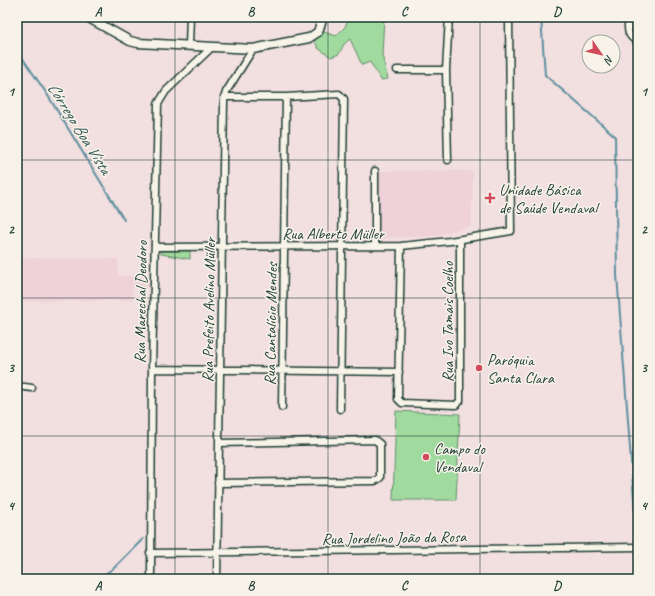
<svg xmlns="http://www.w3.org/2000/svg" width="655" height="596" font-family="Caveat,sans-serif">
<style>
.built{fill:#efd1d9}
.green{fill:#a0da9f;stroke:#608c6a}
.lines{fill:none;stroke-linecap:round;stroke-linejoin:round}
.stream{stroke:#5d8f9f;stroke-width:2}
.minor-casing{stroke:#1f3d34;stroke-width:9}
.secondary-casing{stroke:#1f3d34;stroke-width:11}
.minor{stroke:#f7f3e8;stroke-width:6}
.secondary{stroke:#f7f3e8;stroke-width:8}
.grid{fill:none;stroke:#1f3d34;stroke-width:1;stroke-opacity:0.55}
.poi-dot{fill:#d1495b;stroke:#f7f3e8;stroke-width:1.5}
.labels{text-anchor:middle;stroke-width:3;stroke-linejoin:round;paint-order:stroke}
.poi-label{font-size:16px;fill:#1f3d34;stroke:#f7f3e8;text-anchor:start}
.street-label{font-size:16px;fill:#1f3d34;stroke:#f7f3e8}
.water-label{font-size:17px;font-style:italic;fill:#345858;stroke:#f7f3e8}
.neatline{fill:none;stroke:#1f3d34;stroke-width:1.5}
.grid-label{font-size:13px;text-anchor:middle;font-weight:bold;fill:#1f3d34}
</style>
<rect width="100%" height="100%" fill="#f2dfdf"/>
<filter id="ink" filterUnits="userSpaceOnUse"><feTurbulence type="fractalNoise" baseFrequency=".025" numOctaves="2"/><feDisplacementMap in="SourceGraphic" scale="8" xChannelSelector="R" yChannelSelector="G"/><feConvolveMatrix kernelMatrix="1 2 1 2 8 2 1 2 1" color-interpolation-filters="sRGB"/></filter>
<g filter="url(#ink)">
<path class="built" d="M 379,171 L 473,171 L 471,226 L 433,236 L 379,238 Z
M 17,258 L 118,259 L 118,276 L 148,276 L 148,288 L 132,288 L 132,300 L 17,301 Z"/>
<path class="green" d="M 349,17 L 384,17 L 382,55 L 388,79 L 381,80 L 370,62 L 362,65 L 350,39 L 344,44 L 339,54 L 331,57 L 318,48 L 314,40 L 324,32 L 336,36 L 345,27 Z
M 161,251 L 190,251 L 190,259 L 161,254 Z
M 396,411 L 460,414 L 456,500 L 393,500 Z"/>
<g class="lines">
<path class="stream" d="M 541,17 L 545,75 L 615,136 L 617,275 L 637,540
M 17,50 L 47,94 L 124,220
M 638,552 L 638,561
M 97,579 L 114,568 L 143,539"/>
<defs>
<path id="minor" d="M 628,17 C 628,28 626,37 638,41
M 189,45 L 190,17
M 397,70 L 446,70
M 224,97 L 286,97 L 339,94 L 344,99 L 340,409
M 448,160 L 446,70 L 449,17
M 375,246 L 375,171
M 401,246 L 398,399 L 402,403 L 456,405 L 460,401 L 460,240
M 155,247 L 401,246 L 450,241 L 511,231 L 509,17
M 152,369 L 399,372
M 17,386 L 32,388
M 282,407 L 286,97
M 218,483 L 375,481 L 380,478 L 380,444 L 375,440 L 219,443
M 150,553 L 638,547
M 151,579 L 152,369 L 158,104 L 166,91 L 212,47
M 217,579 L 224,101 L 226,92 L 253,49"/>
<path id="secondary" d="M 87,17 L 130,41 L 138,43 L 253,49 L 309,38 L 318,32 L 323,17"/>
</defs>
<use href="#minor" class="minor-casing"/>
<use href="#secondary" class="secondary-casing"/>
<use href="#minor" class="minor"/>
<use href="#secondary" class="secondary"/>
</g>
</g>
<path class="grid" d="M 175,17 L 175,579M 328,17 L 328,579M 480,17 L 480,579M 17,160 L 638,160M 17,298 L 638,298M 17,436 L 638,436"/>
<g class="poi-dot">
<path d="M488 192h4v4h4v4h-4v4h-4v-4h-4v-4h4z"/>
<circle cx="479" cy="368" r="4"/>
<circle cx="426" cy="457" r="4"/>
</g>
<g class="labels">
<g class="poi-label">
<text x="499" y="195">Unidade Básica<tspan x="499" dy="18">de Saúde Vendaval</tspan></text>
<text x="487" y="365">Paróquia<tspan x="487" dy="18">Santa Clara</tspan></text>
<text x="434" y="454">Campo do<tspan x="434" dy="18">Vendaval</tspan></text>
</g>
<g class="street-label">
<text x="333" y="239">Rua Alberto Müller</text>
<text transform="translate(140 302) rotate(-89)" y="6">Rua Marechal Deodoro</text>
<text transform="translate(208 310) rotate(-89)" y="6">Rua Prefeito Avelino Müller</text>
<text transform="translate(447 322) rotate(-90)" y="6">Rua Ivo Tamais Coelho</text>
<text transform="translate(270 324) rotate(-89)" y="6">Rua Cantalício Mendes</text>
<text transform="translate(394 537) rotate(-1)" y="6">Rua Jordelino João da Rosa</text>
</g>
<g class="water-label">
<text transform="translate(80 128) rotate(58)" y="6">Córrego Boa Vista</text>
</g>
</g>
<rect width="655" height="596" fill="none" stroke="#f7f3e8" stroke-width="44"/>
<g transform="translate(601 54) rotate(124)"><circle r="19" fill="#f7f3e8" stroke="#a1aaa0"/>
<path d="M0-3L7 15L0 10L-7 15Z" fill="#d1495b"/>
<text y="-6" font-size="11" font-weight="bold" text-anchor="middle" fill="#1f3d34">N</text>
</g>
<rect x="22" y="22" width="611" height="552" class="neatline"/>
<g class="grid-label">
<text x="98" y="16">A</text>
<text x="251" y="16">B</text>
<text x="404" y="16">C</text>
<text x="557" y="16">D</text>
<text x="11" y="96">1</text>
<text x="644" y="96">1</text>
<text x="11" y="234">2</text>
<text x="644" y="234">2</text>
<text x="11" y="372">3</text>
<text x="644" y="372">3</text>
<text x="11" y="510">4</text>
<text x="644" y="510">4</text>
<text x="98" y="590">A</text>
<text x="251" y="590">B</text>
<text x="404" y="590">C</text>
<text x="557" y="590">D</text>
</g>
</svg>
